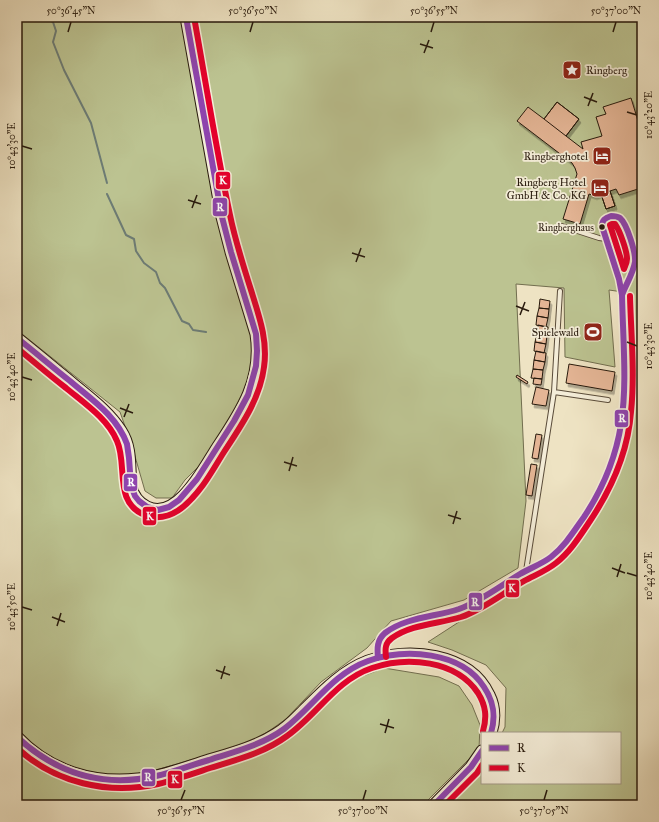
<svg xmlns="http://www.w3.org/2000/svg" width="659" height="822" font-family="'IM FELL Great Primer',serif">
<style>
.green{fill:#bcc391;stroke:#726e4f}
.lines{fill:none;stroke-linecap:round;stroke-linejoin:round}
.stream{stroke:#6d7c75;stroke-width:2}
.building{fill:#e4b595;stroke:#281a0d;filter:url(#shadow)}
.lane-casing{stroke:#5a4c3a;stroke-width:6}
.secondary-casing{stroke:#281a0d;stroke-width:13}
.lane{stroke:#f4edd8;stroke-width:4}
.secondary{stroke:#f4edd8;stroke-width:11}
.bus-1-casing{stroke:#f4edd8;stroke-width:9}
.bus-2-casing{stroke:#f4edd8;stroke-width:9}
.bus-1{stroke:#8e44ad;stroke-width:6}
.bus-2{stroke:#e4002b;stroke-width:6}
.ticks{fill:none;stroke:#281a0d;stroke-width:1.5}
.bus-dot{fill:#281a0d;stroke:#f4edd8;stroke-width:1.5}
.labels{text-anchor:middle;stroke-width:3.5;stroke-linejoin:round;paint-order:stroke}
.bus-label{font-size:10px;fill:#281a0d;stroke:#f4edd8;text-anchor:end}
.poi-label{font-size:11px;fill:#281a0d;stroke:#f4edd8;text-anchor:end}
.line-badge{stroke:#f4edd8;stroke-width:1.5}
.badge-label{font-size:11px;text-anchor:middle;font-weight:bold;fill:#fff}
.neatline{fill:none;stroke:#281a0d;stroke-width:1.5}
.ticks-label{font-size:10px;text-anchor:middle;fill:#281a0d}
</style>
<defs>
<filter id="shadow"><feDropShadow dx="2" dy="3.5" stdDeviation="0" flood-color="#0004"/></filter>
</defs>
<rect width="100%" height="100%" fill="#eee3c3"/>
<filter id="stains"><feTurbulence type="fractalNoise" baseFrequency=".005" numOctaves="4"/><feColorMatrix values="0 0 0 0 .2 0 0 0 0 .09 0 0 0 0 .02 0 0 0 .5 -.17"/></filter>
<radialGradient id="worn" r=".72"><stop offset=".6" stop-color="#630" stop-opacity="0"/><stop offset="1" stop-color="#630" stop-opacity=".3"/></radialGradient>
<path class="green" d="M 17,17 L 182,17 L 253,345 L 251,372 L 242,399 L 204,461 L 185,480 L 172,498 L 156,498 L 145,491 L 132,446 L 120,412 L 17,330 Z
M 191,17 L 642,17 L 642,805 L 452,805 L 482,770 L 482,783 L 620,783 L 620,733 L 502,733 L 505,727 L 506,688 L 486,665 L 452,650 L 428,642 L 479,609 L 518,580 L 568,551 L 618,477 L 629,411 L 630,293 L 609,290 L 615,367 L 565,357 L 564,288 L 516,284 L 526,501 L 518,568 L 464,600 L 391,621 L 367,648 L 321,682 L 286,719 L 269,731 L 251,742 L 143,774 L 105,775 L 61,765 L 33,747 L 17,732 L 17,345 L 24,350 L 106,424 L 122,447 L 129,496 L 139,511 L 151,516 L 175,512 L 197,492 L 239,427 L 256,382 L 259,373 L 228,223 Z
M 384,668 L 439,677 L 459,686 L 472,705 L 480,725 L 479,749 L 423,805 L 17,805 L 17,744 L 28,755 L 59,775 L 102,784 L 142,784 L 256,752 L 294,730 L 347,682 Z"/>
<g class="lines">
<path class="stream" d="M 47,17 L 47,19 L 53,22 L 56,31 L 53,42 L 64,70 L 91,123 L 107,183
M 107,194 L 126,235 L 134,239 L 136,251 L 144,263 L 156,272 L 160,283 L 165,288 L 182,321 L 189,324 L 193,330 L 206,332"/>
</g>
<path class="building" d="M 631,98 L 642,134 L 642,199 L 641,200 L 638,189 L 619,195 L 616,189 L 610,191 L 615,206 L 606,209 L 601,194 L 595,196 L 589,194 L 580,224 L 563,219 L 577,174 L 575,168 L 572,163 L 517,121 L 528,107 L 544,119 L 557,102 L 579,119 L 566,136 L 583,149 L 581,142 L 602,136 L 596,117 L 606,114 L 603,107 Z
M 557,102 L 579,119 L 566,136 L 544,119 Z
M 610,191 L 615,206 L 606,209 L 601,194 Z
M 540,299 L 550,301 L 549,309 L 539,308 Z
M 539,308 L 549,309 L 548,318 L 537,316 Z
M 537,316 L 548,318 L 546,327 L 536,325 Z
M 538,325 L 548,327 L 547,335 L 537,334 Z
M 537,334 L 547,335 L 546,344 L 535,342 Z
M 535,342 L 546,344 L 544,353 L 534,351 Z
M 536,351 L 546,353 L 545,362 L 534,360 Z
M 534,360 L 545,362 L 543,370 L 533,369 Z
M 569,364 L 615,372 L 612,391 L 566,383 Z
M 533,369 L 543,370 L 542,379 L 531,378 Z
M 517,375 L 528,382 L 527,384 L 516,377 Z
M 534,378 L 542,379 L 541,385 L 533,384 Z
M 536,387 L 549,390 L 546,406 L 532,404 Z
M 536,434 L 542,435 L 538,459 L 532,458 Z
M 531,464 L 537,465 L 532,496 L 526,495 Z"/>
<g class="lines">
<defs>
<path id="lane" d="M 562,226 L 599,238 L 606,239
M 554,392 L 608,400
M 526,571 L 554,392 L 560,291
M 377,657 C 376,648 377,640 385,633 C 403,618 438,617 459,609 C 480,601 498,586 517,576 C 528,569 542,564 552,557 C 564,547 573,532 582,519 C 601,492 615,461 621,428 C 629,385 622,338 622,295 L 619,279 L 602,226 L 602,222 L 605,218 C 622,209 626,227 630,239 C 632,246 635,253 635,260 C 635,267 625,287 622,295"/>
<path id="secondary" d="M 17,338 C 36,353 55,369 73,384 C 90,398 109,412 121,431 C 132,448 129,467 131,486 C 133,496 139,503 147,507 C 177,522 204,468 217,448 C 241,412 263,380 256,334 L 231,252 L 222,217 L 186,17
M 17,737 C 49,771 93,784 138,779 C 161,777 184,768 206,761 C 229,754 256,747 276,734 C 287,728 295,719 304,710 C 323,691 342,671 368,661 C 407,647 469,652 489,695 C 495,707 495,720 491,733
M 434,805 L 471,767 L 482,751"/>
</defs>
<use href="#lane" class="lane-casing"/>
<use href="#secondary" class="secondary-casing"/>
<use href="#lane" class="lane"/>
<use href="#secondary" class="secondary"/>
<defs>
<path id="bus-1" d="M 611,216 C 614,216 617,216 620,218 C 627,224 636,253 635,262 C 633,274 626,284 622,295 L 619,279 L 602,226 C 602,220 605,218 611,216 Z
M 17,338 C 35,352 52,367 70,381 C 91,399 117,416 127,444 L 129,458 L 131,486 L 135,496 L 139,501 L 147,507 L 158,510 L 169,507 L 179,500 L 197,479 L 234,421 L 248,395 L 256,366 L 257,351 L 256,334 L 231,252 L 222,217 L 186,17
M 378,658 C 377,648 377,640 385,633 C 406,617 435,617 459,609 C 481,601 500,586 520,574 C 530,568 542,564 551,557 C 565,546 574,531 584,517 C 635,440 624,381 622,295
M 17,737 C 57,774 103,788 156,776 C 174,772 191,765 209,760 C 234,752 262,745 284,729 C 313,707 332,674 368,661 C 405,648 461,651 484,687 C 494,702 496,716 491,733
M 434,805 L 471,767 L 482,751"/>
<path id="bus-2" d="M 612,224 L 615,224 C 620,231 627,251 627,259 C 627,263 625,266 624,269 L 610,225 Z
M 17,348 C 33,361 49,375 66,388 C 84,403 108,419 117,441 C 128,465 113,503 145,515 C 170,524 189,504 203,485 C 211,474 217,463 224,452 C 241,426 260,399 264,367 C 268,340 259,316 251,290 C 243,265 235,240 230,215 C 216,149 206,83 194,17
M 386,657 C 385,649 385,643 392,638 C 412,624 438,624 461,617 C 484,609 503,593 524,581 C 535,575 546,571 556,563 C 570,552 580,536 590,521 C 612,488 628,451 631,412 C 635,373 631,335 630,296
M 17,748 C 55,783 108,795 158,784 C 175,780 192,774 210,768 C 236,760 264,753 287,736 C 317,715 336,680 372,668 C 407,656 456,660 478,693 C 486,706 487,717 483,731
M 445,805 L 477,773 L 482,765"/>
</defs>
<use href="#bus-1" class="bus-1-casing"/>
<use href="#bus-2" class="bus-2-casing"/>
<use href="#bus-1" class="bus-1"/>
<use href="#bus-2" class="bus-2"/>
</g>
<path class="ticks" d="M 68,32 L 71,22M 250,32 L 253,22M 431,32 L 434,22M 613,32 L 616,22M 420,44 L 433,48M 424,53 L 429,40M 584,97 L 597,102M 588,106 L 593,93M 627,112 L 637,115M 22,146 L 32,149M 188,200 L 201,204M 192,208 L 197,195M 352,253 L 365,257M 356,262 L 361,248M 516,306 L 529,311M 520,315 L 525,302M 627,342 L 637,346M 22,377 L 32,380M 120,408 L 133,413M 124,417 L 129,404M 284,462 L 297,466M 289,471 L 293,457M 448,515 L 461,519M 453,524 L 457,511M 612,568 L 625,573M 627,573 L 637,576M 617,577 L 621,564M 22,607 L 32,610M 52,617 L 65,622M 57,626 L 61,613M 216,670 L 230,675M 221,679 L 225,666M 380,724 L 394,728M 385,733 L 389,719M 181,800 L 185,790M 363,800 L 366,790M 544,800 L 547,790"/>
<defs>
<symbol id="sight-square" viewBox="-11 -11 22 22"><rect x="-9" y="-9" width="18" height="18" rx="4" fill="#8f2418" stroke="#f4edd8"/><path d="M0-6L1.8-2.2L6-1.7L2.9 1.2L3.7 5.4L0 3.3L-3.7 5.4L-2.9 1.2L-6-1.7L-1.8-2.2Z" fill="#fff"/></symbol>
<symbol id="hotel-square" viewBox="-11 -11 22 22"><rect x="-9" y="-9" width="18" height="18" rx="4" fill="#8f2418" stroke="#f4edd8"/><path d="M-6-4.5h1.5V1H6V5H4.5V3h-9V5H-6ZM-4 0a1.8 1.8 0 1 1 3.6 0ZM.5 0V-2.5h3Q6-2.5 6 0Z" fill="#fff"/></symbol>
<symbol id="stadium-square" viewBox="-11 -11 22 22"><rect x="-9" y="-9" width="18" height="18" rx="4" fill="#8f2418" stroke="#f4edd8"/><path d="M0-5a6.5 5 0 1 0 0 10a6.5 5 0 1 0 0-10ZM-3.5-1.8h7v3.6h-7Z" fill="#fff"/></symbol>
</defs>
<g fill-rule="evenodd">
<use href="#sight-square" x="561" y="59" width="22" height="22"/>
<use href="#hotel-square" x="591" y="145" width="22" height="22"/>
<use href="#hotel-square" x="589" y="177" width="22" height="22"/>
<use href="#stadium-square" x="582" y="321" width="22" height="22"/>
</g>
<circle class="bus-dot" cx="602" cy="227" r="3.5"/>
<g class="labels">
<g class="bus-label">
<text x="594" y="231">Ringberghaus</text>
</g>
<g class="poi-label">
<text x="586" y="74" text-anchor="start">Ringberg</text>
<text x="588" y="160">Ringberghotel</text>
<text x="586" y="186">Ringberg Hotel<tspan x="586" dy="13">GmbH &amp; Co. KG</tspan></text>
<text x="579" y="336">Spielewald</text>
</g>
</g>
<g class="line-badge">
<rect x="215" y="171" width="16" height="19" rx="4" fill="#e4002b"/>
<rect x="212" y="197" width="16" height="20" rx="4" fill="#8e44ad"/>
<rect x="614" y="409" width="15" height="19" rx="4" fill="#8e44ad"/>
<rect x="123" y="473" width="15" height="19" rx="4" fill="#8e44ad"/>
<rect x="142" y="506" width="15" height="20" rx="4" fill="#e4002b"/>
<rect x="505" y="579" width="15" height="19" rx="4" fill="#e4002b"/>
<rect x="468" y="592" width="15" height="19" rx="4" fill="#8e44ad"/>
<rect x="141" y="768" width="15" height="19" rx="4" fill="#8e44ad"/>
<rect x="167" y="770" width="16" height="19" rx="4" fill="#e4002b"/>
</g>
<g class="badge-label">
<text x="223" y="184">K</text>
<text x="220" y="211">R</text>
<text x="622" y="422">R</text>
<text x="131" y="486">R</text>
<text x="150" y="520">K</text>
<text x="512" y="592">K</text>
<text x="475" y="606">R</text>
<text x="148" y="781">R</text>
<text x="175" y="783">K</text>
</g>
<rect width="659" height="822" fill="none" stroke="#eee3c3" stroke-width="44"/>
<rect x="481" y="732" width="140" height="52" fill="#f4edd8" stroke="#a29987"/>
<rect x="489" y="745" width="20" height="6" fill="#8e44ad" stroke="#a29987"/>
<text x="517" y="752" font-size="12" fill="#281a0d">R</text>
<rect x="489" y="765" width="20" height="6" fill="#e4002b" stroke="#a29987"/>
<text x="517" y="772" font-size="12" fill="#281a0d">K</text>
<rect x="22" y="22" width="615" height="778" class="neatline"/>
<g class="ticks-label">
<text x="71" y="14">50°36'45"N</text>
<text x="253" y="14">50°36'50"N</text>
<text x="434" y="14">50°36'55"N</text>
<text x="616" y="14">50°37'00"N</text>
<text transform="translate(648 115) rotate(-90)" y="4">10°43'20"E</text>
<text transform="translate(11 146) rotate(-90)" y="4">10°43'30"E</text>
<text transform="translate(648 346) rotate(-90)" y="4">10°43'30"E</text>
<text transform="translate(11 377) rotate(-90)" y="4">10°43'40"E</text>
<text transform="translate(648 576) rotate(-90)" y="4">10°43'40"E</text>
<text transform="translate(11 607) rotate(-90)" y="4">10°43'50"E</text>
<text x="181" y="814">50°36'55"N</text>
<text x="363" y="814">50°37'00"N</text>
<text x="544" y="814">50°37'05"N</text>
</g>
<rect width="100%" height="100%" filter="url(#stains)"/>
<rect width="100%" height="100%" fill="url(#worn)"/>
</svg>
